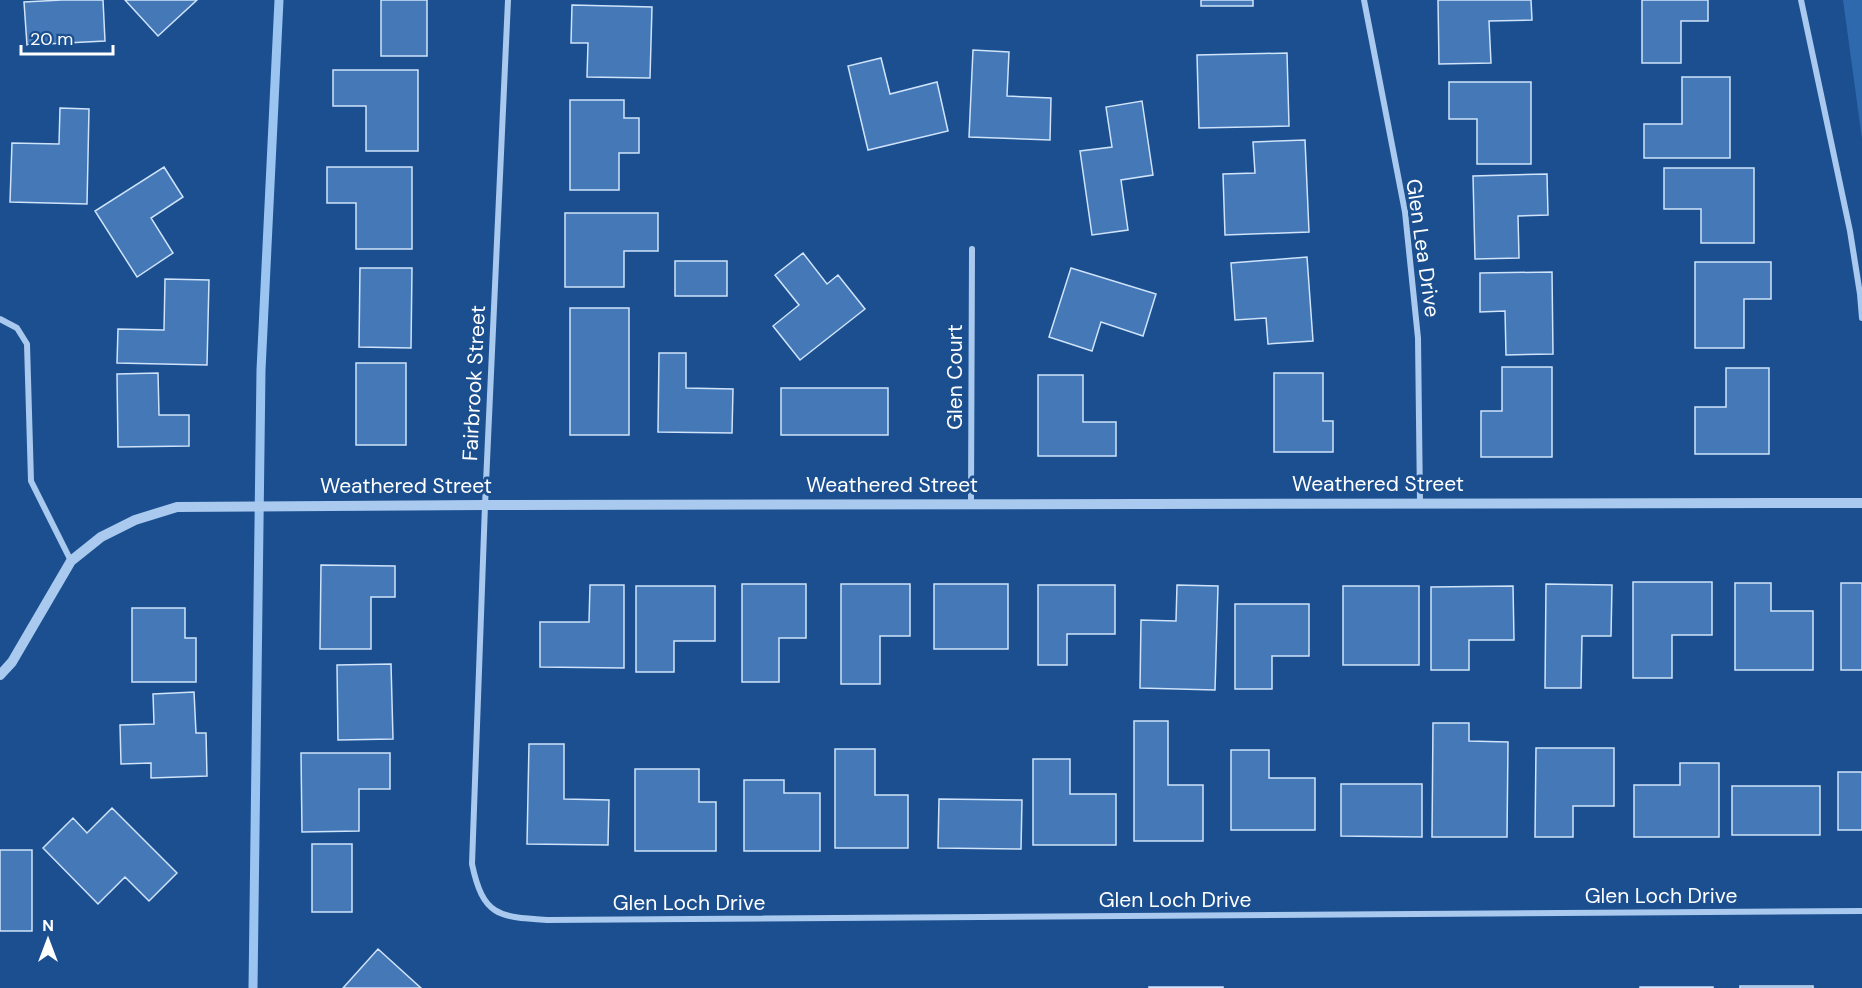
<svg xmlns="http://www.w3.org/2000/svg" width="1862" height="988" font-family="'DM Sans',sans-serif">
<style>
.green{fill:#2e69ad}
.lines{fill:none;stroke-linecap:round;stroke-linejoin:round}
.stream{stroke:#9cc4f0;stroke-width:9}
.building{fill:#4478b7;stroke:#cfe3fa;stroke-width:1.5}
.minor{stroke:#a9c9ee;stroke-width:6}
.tertiary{stroke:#a9c9ee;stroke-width:10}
.labels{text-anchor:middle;stroke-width:6;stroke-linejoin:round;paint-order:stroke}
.street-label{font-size:21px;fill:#fff;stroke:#1b4f8f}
</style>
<rect width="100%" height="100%" fill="#1b4f8f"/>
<path class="green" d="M 1843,0 L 1862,0 L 1862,139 Z"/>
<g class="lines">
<path class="stream" d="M 253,988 L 261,370 L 279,0"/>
</g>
<path class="building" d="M 62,0 L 103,0 L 105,41 L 27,45 L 24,2 Z
M 125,0 L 197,0 L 158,36 Z
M 381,0 L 427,0 L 427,56 L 381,56 Z
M 1201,0 L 1253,0 L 1253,6 L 1201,6 Z
M 1438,0 L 1531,0 L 1532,20 L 1489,21 L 1491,63 L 1439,64 Z
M 1642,0 L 1708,0 L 1708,21 L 1681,21 L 1681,63 L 1642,63 Z
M 572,5 L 652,7 L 650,78 L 587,77 L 588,43 L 571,43 Z
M 973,50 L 1009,52 L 1007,96 L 1051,98 L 1050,140 L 969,137 Z
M 1287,53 L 1289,126 L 1199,128 L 1197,55 Z
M 881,58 L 890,94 L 937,82 L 948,131 L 868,150 L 848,66 Z
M 333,70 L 418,70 L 418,151 L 366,151 L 366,106 L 333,106 Z
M 1682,77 L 1730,77 L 1730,158 L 1644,158 L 1644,124 L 1682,124 Z
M 1449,82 L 1531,82 L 1531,164 L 1477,164 L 1477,119 L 1449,119 Z
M 570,100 L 624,100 L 624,118 L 639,118 L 639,153 L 619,153 L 619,190 L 570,190 Z
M 1142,101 L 1153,175 L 1121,180 L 1128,230 L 1092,235 L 1080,151 L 1112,147 L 1106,107 Z
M 60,108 L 89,109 L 87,204 L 10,202 L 12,143 L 59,144 Z
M 1305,140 L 1309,232 L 1225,235 L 1223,174 L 1255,173 L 1253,142 Z
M 164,167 L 183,197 L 151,218 L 173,253 L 137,277 L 95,211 Z
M 327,167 L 412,167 L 412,249 L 356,249 L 356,203 L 327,203 Z
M 1664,168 L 1754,168 L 1754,243 L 1701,243 L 1701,209 L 1664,209 Z
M 1547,174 L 1548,215 L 1518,216 L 1519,258 L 1475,259 L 1473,176 Z
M 565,213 L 658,213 L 658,251 L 624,251 L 624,287 L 565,287 Z
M 803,253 L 827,284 L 838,275 L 865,309 L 800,360 L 773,326 L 799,305 L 775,275 Z
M 1307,257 L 1313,341 L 1268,344 L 1266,318 L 1235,320 L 1231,263 Z
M 675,261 L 727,261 L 727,296 L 675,296 Z
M 1695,262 L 1771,262 L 1771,299 L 1744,299 L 1744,348 L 1695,348 Z
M 360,268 L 412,268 L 411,348 L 359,347 Z
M 1071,268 L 1156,294 L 1143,336 L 1101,322 L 1092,351 L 1049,337 Z
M 1552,272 L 1553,354 L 1506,355 L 1505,311 L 1480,312 L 1480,273 Z
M 165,279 L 209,280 L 207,365 L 117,363 L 118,329 L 164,330 Z
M 570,308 L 629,308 L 629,435 L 570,435 Z
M 659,353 L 686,353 L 686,388 L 733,389 L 732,433 L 658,432 Z
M 356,363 L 406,363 L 406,445 L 356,445 Z
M 1502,367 L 1552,367 L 1552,457 L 1481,457 L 1481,411 L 1502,411 Z
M 1726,368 L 1769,368 L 1769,454 L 1695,454 L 1695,407 L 1726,407 Z
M 158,373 L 159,415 L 189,415 L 189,446 L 118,447 L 117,374 Z
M 1274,373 L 1323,373 L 1323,421 L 1333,421 L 1333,452 L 1274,452 Z
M 1038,375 L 1083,375 L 1083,422 L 1116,422 L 1116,456 L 1038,456 Z
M 781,388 L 888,388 L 888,435 L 781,435 Z
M 321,565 L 395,566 L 395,597 L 371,597 L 371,649 L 320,649 Z
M 1633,582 L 1712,582 L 1712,635 L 1672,635 L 1672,678 L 1633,678 Z
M 1735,583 L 1771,583 L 1771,611 L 1813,611 L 1813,670 L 1735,670 Z
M 1841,583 L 1862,583 L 1862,670 L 1841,670 Z
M 742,584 L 806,584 L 806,638 L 779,638 L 779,682 L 742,682 Z
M 841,584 L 910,584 L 910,636 L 880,636 L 880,684 L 841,684 Z
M 934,584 L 1008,584 L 1008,649 L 934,649 Z
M 1546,584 L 1612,585 L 1611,636 L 1582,636 L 1581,688 L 1545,688 Z
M 590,585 L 624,585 L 624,668 L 540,667 L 540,622 L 589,622 Z
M 1038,585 L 1115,585 L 1115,634 L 1067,634 L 1067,665 L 1038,665 Z
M 1177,585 L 1218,586 L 1215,690 L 1140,688 L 1141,620 L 1176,621 Z
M 636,586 L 715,586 L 715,641 L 674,641 L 674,672 L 636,672 Z
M 1343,586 L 1419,586 L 1419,665 L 1343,665 Z
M 1513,586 L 1514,640 L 1469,640 L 1469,670 L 1431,670 L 1431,587 Z
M 1235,604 L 1309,604 L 1309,656 L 1272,656 L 1272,689 L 1235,689 Z
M 132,608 L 185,608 L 185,638 L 196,638 L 196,682 L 132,682 Z
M 391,664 L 393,739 L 338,740 L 337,665 Z
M 194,692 L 196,733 L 206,733 L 207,776 L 151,778 L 151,763 L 121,764 L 120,725 L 154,724 L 153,694 Z
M 1134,721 L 1168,721 L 1168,785 L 1203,785 L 1203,841 L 1134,841 Z
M 1433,723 L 1469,723 L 1469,741 L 1508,742 L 1507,837 L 1432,837 Z
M 529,744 L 564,744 L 564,799 L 609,800 L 608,845 L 527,844 Z
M 1536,748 L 1614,748 L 1614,806 L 1573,806 L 1573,837 L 1535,837 Z
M 835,749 L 875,749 L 875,795 L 908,795 L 908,848 L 835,848 Z
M 1231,750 L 1269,750 L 1269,778 L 1315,778 L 1315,830 L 1231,830 Z
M 301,753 L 390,753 L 390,789 L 359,789 L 359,831 L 302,832 Z
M 1033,759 L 1070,759 L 1070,794 L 1116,794 L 1116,845 L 1033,845 Z
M 1680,763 L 1719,763 L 1719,837 L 1634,837 L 1634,785 L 1680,785 Z
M 635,769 L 699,769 L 699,802 L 716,802 L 716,851 L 635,851 Z
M 1838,772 L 1862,772 L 1862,830 L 1838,830 Z
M 744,780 L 784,780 L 784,793 L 820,793 L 820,851 L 744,851 Z
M 1341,784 L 1422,784 L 1422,837 L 1341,836 Z
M 1732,786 L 1820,786 L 1820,835 L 1732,835 Z
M 939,799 L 1022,800 L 1021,849 L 938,848 Z
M 112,808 L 177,873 L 149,901 L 125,877 L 98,904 L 43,848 L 73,818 L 87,833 Z
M 312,844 L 352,844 L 352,912 L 312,912 Z
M 0,850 L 32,850 L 32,931 L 0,931 Z
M 378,949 L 421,988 L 343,988 Z
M 1740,986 L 1813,986 L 1813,988 L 1740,988 Z
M 1149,987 L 1223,987 L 1223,988 L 1149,988 Z
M 1640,987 L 1713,987 L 1713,988 L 1640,988 Z"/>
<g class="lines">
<path class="minor" d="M 508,0 L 485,505 L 472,864 C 483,916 498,917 547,920 L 1862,911
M 1364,0 L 1405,212 L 1418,338 L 1420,503
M 1801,0 L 1850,231 L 1860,294 L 1862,318
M 0,319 L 17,328 L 27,344 L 31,481 L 71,561
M 971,504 L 972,249"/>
<path class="tertiary" d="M 0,675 L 12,662 L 71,561 L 101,537 L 135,520 L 177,507 L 485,505 L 1862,503"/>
</g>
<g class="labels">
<g class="street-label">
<text transform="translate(1423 248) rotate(82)" y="7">Glen Lea Drive</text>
<text transform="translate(955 377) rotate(-90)" y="7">Glen Court</text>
<text transform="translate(474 383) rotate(-87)" y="7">Fairbrook Street</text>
<text x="1378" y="491">Weathered Street</text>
<text x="892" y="492">Weathered Street</text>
<text x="406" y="493">Weathered Street</text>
<text x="1661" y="903">Glen Loch Drive</text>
<text x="1175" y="907">Glen Loch Drive</text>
<text x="689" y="910">Glen Loch Drive</text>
</g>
</g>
<g transform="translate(48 940)" stroke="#1b4f8f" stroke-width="4.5" paint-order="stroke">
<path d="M0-4.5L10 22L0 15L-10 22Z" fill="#ffffff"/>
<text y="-9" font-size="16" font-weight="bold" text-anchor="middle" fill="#ffffff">N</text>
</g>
<path d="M21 45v9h92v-9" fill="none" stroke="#ffffff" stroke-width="3"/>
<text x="30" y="45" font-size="18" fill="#ffffff" stroke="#1b4f8f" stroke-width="4.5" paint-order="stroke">20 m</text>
</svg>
